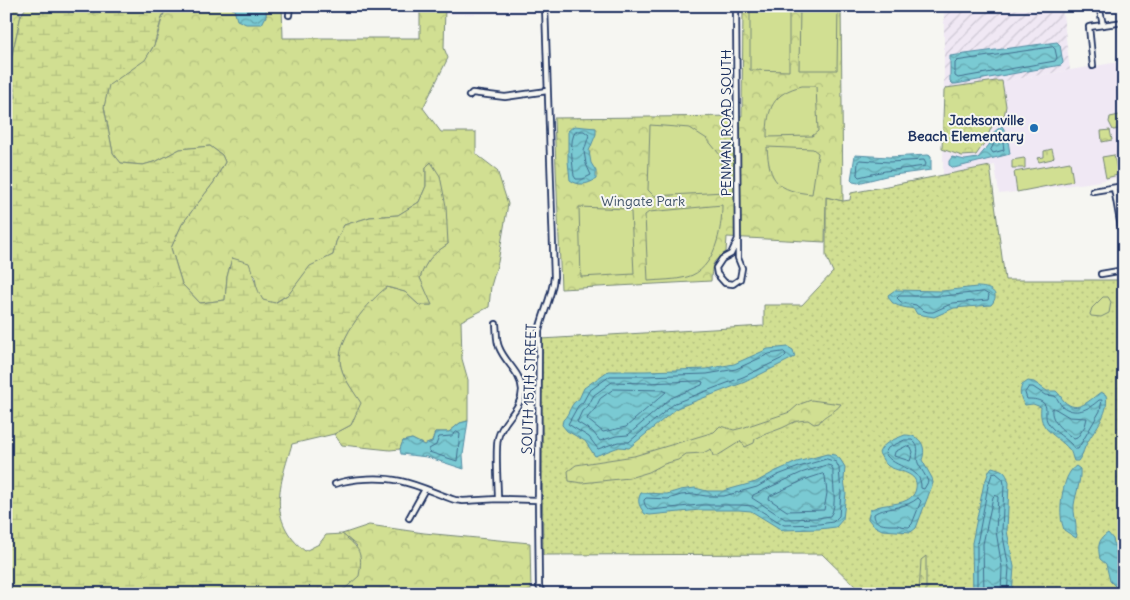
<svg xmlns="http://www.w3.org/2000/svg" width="1130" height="600" font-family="Delius,sans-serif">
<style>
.built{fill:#f0e8f4}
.industrial{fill:url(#industrial-furrows)}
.grass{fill:url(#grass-dots);stroke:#768778}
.forest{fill:url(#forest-crowns);stroke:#768778}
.wetland{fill:url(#wetland-marsh);stroke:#768778}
.pitch{fill:#d1df92;stroke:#768778}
.water{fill:url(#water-waves);stroke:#548ca4}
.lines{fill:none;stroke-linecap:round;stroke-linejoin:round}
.shore{stroke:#416d8d;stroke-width:1}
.minor-casing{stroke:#1b2f5e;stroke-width:8}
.minor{stroke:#f6f6f2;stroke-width:4.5}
.poi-dot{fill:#1f6fb2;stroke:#f6f6f2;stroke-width:2}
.labels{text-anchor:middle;stroke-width:4;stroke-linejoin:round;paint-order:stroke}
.poi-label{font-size:14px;font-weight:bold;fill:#1b2f5e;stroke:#f6f6f2;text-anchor:end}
.street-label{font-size:14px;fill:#1b2f5e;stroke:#f6f6f2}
.park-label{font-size:14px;fill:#3f5268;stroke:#f6f6f2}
</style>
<defs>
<pattern id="industrial-furrows" width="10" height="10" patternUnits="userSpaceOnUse" patternTransform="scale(1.25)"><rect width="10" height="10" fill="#f0e8f4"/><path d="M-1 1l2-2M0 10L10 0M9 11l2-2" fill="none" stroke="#cdc7d4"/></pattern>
<pattern id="grass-dots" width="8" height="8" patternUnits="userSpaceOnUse" patternTransform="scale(1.25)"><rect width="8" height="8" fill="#d1df92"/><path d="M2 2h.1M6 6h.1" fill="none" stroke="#b3c080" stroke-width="1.8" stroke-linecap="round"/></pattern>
<pattern id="forest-crowns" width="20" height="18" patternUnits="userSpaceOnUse" patternTransform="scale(1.25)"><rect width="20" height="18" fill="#d1df92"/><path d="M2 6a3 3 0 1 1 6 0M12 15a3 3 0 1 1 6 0" fill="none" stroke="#b3c080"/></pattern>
<pattern id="wetland-marsh" width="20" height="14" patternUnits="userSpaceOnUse" patternTransform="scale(1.25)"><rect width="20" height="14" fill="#d1df92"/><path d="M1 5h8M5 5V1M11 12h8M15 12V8" fill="none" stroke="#b3c080"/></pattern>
<pattern id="water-waves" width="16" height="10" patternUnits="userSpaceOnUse" patternTransform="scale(1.25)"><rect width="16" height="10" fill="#7acad3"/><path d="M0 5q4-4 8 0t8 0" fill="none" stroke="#63a4ae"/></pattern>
</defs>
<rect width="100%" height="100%" fill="#f6f6f2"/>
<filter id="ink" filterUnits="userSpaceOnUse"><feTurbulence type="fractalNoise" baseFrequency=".02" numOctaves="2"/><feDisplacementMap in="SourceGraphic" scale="10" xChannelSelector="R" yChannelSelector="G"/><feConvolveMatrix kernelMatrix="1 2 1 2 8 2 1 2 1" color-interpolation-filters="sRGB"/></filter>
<g filter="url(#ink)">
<path class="built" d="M 445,6 L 541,6 L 541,13 L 445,14 Z
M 1119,62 L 1124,86 L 1124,177 L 1087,183 L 999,194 L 995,165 L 943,175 L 944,91 Z"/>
<path class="industrial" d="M 944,6 L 1062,6 L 1070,70 L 944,91 Z"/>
<path class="grass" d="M 990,166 L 1005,280 L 1124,280 L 1124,594 L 861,594 L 860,591 L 822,554 L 543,555 L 541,339 L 764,326 L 764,305 L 802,305 L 833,272 L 826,256 L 826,197 L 843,201 L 850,200 L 851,193 Z"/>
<path class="forest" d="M 8,6 L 16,6 L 21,15 L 9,68 L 16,97 L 6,112 Z
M 168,6 L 233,6 L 232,9 L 266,16 L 266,6 L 282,6 L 283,38 L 420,38 L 420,6 L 445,6 L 444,48 L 448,58 L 423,108 L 441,132 L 476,132 L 476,154 L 497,170 L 508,204 L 498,262 L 491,286 L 489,307 L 461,321 L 462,359 L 468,380 L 468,421 L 460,423 L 449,432 L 435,432 L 432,442 L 424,445 L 412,439 L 403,441 L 400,449 L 390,450 L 342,445 L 334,434 L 351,425 L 360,403 C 353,390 341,376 340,361 C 338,336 369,301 386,287 L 405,292 L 419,305 L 431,305 L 420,278 C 425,261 434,253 448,244 L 440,176 L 426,167 L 426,186 L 419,202 L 398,215 L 370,217 L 344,225 L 336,242 L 333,255 L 310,267 L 289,294 L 274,303 L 263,301 L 257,292 L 255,276 L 232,258 L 227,277 L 225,300 L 200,303 L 182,284 L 171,248 L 182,224 L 214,182 L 225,162 L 222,155 L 210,146 L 180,149 L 157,161 L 143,165 L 121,163 L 113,153 L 104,107 L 108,85 C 126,71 146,64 155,43 C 160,31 160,18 168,6 Z
M 743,6 L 841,6 L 843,201 L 826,197 L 825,242 L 727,237 L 726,252 C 712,261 712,264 711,281 L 561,289 L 554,118 L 742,116 Z
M 996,81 L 1002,81 L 1006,106 L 1003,122 L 992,126 L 985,142 L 976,155 L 962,156 L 942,149 L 944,91 L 946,88 Z
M 1124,114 L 1124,129 L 1113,130 L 1109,122 L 1110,117 Z
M 1110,130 L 1112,140 L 1102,142 L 1101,131 Z
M 1052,149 L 1054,157 L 1052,159 L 1039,162 L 1037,158 L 1044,157 L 1044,151 Z
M 1024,158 L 1025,159 L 1025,168 L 1012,168 L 1012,160 Z
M 811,400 L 841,404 C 835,413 824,414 819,423 L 814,424 L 808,420 C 793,421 795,422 782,428 C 772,432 764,434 755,439 L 754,443 L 745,447 L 741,441 L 717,456 L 713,456 L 711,449 L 703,453 L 686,454 L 678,460 L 664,464 L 649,472 L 629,478 L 582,483 L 569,481 L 568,471 L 576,465 L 634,456 L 714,432 L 720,426 L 734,430 L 742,428 L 790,412 L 798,405 Z
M 369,525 L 424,533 L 530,543 L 531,591 L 508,592 L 534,592 L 534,594 L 257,594 L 357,546 L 342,534 Z
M 926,556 L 926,594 L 919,594 L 921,560 Z"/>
<path class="wetland" d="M 27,6 L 168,6 L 163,14 L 154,45 L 145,60 L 109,85 L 104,107 L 113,153 L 121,163 L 143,165 L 157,161 L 180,149 L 210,146 L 222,155 L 225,162 L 214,182 L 182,224 L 171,248 L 182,284 L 200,303 L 225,300 L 227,277 L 232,258 L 249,263 C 254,276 256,289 263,300 L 275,303 L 289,294 L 310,266 L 333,255 L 336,242 L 344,225 L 370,217 L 398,215 L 419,202 L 426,186 L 426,167 L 431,162 L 440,176 L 446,206 L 448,244 C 433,254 426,260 420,278 L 432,305 L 419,305 L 405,292 L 387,287 C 369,301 338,337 340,361 C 341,376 353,390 361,403 L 351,425 L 334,434 L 292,444 C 280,484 266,520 305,551 L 319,544 L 326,535 L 342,534 C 360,548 363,553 359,576 L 339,594 L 6,594 L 6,112 L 16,97 L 9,68 L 21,15 Z"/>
<path class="pitch" d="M 750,6 L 789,6 L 789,71 L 750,70 Z
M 800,6 L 838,6 L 837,70 L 799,70 Z
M 802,86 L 816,86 L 818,131 L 812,136 L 767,137 C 767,108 773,93 802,86 Z
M 650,125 L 690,128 L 707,139 L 720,155 L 724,192 L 654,196 L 648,190 Z
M 767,147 L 813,149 L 818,153 L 812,194 C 777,191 769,181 767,147 Z
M 1114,155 L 1118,175 L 1106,178 L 1102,157 Z
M 1070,162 L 1073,181 L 1017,192 L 1014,172 Z
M 722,205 C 722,229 715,270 687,277 C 675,280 661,280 648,281 L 645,215 L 649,212 Z
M 579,207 L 628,209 L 631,212 L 634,274 L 581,277 Z
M 1103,297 L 1108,297 L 1111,302 L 1109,313 L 1101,317 L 1091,316 L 1090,314 L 1092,308 Z"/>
<path class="water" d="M 233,6 L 266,6 L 266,16 L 262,24 L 246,24 L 237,20 Z
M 1057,42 L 1060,45 L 1063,63 L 1061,65 L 956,84 L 953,84 L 950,81 L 950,56 Z
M 574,126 L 596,128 L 596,134 L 589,151 L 591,163 L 596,171 L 596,179 C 587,185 578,186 570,180 L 568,161 L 568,131 Z
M 1002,126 L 1007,134 L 1010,154 L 954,168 L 949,165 L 949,161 L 952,157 L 965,160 L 978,158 L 989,145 L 994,132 Z
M 855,155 L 889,157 L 928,155 L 931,156 L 931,170 L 886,176 L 858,183 L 853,182 L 851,180 Z
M 977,287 C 989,287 1002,292 991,305 L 954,308 L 934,317 L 917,314 L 914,309 C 904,307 891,307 888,295 L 895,290 L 942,291 Z
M 788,347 L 793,350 L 795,357 L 745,382 L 677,408 L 629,448 L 619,447 L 595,456 L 585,441 L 567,431 L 562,425 L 563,420 C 570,414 570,403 579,399 L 584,388 L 608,371 L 646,371 L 706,369 L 734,364 L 768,349 Z
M 1028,381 L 1034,382 L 1047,391 L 1056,391 C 1060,394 1061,398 1064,401 C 1078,415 1090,399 1101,392 L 1106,395 C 1110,415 1093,430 1085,447 C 1083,452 1082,456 1078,461 L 1074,461 C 1072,457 1072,452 1069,449 C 1056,434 1038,431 1041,407 L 1033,404 L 1025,405 C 1020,398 1019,393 1022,385 Z
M 468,421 L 463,455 L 464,469 L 427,457 L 401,454 L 400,449 L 403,441 L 412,439 L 424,445 L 432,442 L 435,432 L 449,432 L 460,423 Z
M 905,435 C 920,435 927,446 922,460 L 932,478 L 933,483 L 916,528 L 911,532 L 882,530 L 873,525 L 868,519 L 870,510 C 882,503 895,506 907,500 C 912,497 915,494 916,488 C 919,472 898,472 888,466 C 884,463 882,458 879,453 C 882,443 895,439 905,435 Z
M 827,454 L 835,455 L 840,459 L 845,467 L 844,480 L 846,493 L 843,519 L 836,527 L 819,529 L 782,530 L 751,511 L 739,510 L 700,510 L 650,515 L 645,514 C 640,507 636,502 641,493 L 667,494 L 680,490 L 695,488 L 707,491 L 723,491 L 756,482 L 776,471 L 797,462 Z
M 1076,466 L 1080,469 C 1081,482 1076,492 1074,505 C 1073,514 1077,522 1076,532 L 1077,535 L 1076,538 L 1064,530 C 1063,526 1061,521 1061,515 C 1060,502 1064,473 1076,466 Z
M 992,467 C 1002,470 1006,470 1009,483 L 1007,531 L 1014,567 L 1012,594 L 973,594 L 972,543 L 984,483 C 988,478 987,472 992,467 Z
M 1108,533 L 1113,539 L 1124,587 L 1116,587 L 1110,581 L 1106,564 L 1100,559 C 1098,548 1097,540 1108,533 Z"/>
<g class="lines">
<path class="shore" d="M 1053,47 L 1055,49 L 1057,58 L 1055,61 L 958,78 L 955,76 L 955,63 L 957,61 Z
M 576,131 L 584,131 L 589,135 L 584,151 L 586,164 L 591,175 L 583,179 L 576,179 L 574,176 C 573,166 568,139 576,131 Z
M 999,135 L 1002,136 L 1004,150 L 993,153 L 991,150 Z
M 860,160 L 889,162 L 924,160 L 926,164 L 925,166 L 885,171 L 859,177 L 857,175 L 858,162 Z
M 984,292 L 989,295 L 988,300 L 953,303 L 933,312 L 928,312 L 922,310 L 916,305 L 901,302 L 897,298 L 899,296 L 943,296 Z
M 784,352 L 786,354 L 785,357 L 743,377 L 675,403 L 629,442 L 618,442 L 598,449 L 589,437 L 568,424 L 578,406 L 583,402 L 589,391 L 610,376 L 646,376 L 707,374 L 736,369 L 769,354 Z
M 700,381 L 703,382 L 702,385 L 671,398 L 628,435 L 616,436 L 600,441 L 593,432 L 577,422 L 582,411 L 588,406 L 594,395 L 612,382 L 646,383 Z
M 1029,387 L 1033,387 L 1045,395 L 1055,396 C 1058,399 1059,403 1062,406 C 1075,416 1088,410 1099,400 L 1102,400 L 1100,411 L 1078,449 L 1075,449 C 1068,438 1053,433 1047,421 C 1044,414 1049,406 1042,402 C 1037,399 1032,399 1027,399 L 1025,393 Z
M 614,389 L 663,390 L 666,392 L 626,427 L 603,432 L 588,420 L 587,418 L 595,409 L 600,399 Z
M 1054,408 L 1069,417 L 1087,418 L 1085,426 L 1077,438 L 1074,439 C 1065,432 1050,422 1052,409 Z
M 457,432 L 460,434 L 457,461 L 429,452 L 429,449 L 436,445 L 439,437 L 451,436 Z
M 905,440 L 912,440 C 922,448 915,454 918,463 C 921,470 926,475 928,482 L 924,489 L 921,488 C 922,465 894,470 885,453 L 888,448 Z
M 907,446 L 911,447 L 913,452 L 910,461 L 894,456 L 895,452 Z
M 827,459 L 836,462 L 839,468 L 841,493 L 839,516 L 833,522 L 819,524 L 784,525 L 753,506 L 740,505 L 699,505 L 651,510 C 646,509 644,504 644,500 L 646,498 L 668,499 L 681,495 L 694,494 L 706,496 L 724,496 L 757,487 L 778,475 L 799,467 Z
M 827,465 L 831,466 L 833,469 C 832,481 838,507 830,516 L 818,518 L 785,519 L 752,498 L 753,495 L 801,473 Z
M 823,474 L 825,476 L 827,493 L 824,510 L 787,511 L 769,499 L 770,496 L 804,480 Z
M 918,498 L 921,501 L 912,524 L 909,527 C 905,527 901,526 897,525 C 887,525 874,526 874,514 L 877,512 C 892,507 906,508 918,498 Z
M 977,594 L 977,544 L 988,486 L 992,474 L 996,473 L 1003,479 L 1004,484 L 1002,531 L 1009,568 L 1007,594
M 984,594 L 983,544 L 993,497 L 995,495 L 998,497 L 996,531 L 1002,568 L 1001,594"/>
<defs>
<path id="minor" d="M 736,6 L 738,258 L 742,268 L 740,279 L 733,284 L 725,283 L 717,274 L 716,268 L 722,259 L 731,254 L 738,239
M 1099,6 L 1103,25
M 289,15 L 290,6
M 1093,66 L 1089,27 L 1124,22
M 469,96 L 472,93 L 505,97 L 547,91
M 1114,188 L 1124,244
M 1093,191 L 1124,186
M 1101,274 L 1124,270
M 496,324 C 497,332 496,340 499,347 C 505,363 521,372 522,390 C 522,410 502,420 498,438 C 495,451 498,484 498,499
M 335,484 C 352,478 382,477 400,481 C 419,485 437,494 455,500 L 463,501 L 498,499 L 538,500
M 409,518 L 425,489
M 543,594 L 539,586 L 538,500 L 539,331 C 543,313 552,296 554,277 L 545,6"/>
</defs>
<use href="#minor" class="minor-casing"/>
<use href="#minor" class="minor"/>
</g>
</g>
<circle class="poi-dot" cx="1034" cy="128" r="5"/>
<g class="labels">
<g class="poi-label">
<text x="1024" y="125">Jacksonville<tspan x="1024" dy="16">Beach Elementary</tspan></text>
</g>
<g class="street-label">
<text transform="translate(726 123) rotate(-90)" y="5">PENMAN ROAD SOUTH</text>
<text transform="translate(529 389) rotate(-88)" y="5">SOUTH 15TH STREET</text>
</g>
<g class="park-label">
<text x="643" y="206">Wingate Park</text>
</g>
</g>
<rect width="1130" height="600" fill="none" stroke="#f6f6f2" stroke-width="25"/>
<rect x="12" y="12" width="1105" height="575" fill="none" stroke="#1b2f5e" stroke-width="2" filter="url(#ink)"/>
</svg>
